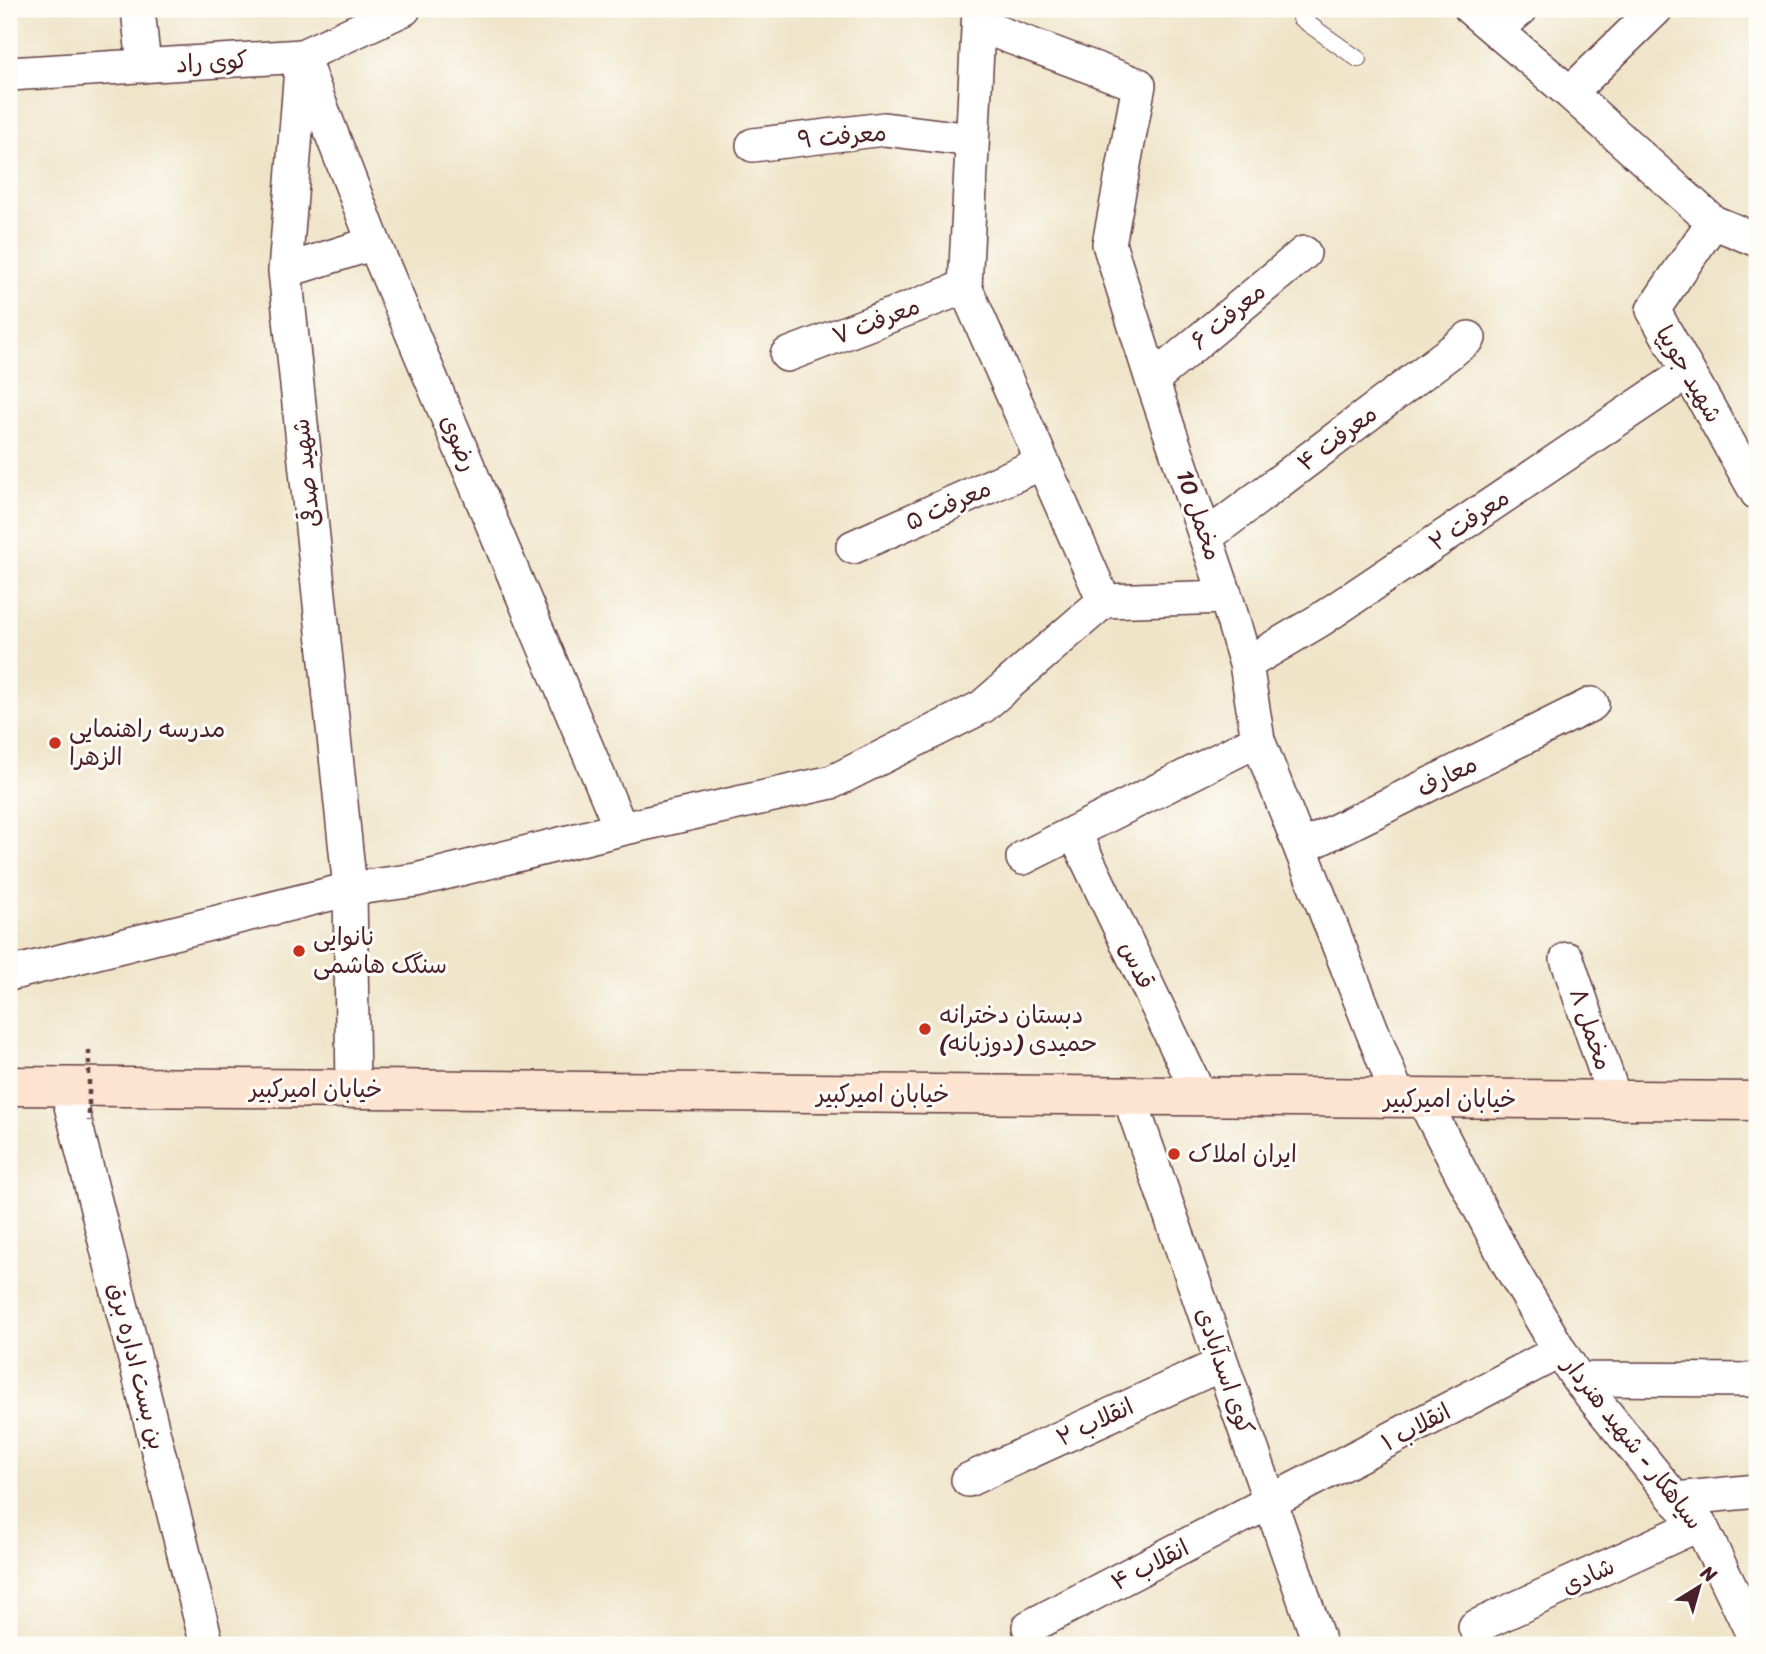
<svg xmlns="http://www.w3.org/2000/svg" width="1766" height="1654" font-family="Sriracha,'Playpen Sans Arabic',sans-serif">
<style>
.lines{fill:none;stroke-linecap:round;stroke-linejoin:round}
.service-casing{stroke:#633d43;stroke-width:18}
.minor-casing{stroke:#633d43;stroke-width:36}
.secondary-casing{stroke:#633d43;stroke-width:41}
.service{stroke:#fff;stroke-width:16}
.minor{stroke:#fff;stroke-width:33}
.secondary{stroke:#fde4d1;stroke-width:38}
.path-bridge{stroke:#633d43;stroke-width:4.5;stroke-dasharray:5 5;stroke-linecap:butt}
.poi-dot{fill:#c8321e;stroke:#fdfcf7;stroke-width:2.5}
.labels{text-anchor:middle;stroke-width:6;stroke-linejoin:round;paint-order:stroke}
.street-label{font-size:24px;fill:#4a1f2b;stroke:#fdfcf7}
.poi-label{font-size:24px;fill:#4a1f2b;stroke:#fdfcf7;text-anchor:start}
</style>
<rect width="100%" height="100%" fill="#fdfcf7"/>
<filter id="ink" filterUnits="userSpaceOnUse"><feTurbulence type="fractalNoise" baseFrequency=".0143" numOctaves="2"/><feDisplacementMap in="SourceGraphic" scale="14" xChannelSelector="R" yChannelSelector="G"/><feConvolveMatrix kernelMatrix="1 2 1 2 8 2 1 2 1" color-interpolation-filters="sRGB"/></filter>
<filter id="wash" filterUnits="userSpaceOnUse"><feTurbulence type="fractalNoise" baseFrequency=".00686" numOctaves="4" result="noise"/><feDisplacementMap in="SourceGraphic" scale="28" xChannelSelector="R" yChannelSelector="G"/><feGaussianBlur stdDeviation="1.57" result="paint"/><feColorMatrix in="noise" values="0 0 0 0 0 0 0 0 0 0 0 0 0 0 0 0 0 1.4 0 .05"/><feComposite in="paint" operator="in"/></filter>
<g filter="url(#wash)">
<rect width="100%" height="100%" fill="#efe4c8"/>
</g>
<g filter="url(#ink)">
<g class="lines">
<defs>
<path id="service" d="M 1306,9 L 1300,18 L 1358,59"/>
<path id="minor" d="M 138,9 L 144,66
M 979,9 L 965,287 L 1104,601
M 1471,9 L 1570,93 L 1713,222 L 1757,240
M 978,25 L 1139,85 L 1109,244 L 1152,380 L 1226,597 L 1246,664 L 1258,740 L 1399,1099
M 1496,30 L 1521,9
M 302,56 L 285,271 L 350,889 L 353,1089
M 305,65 L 374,243 L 621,829
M 9,74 L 302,56 L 404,9
M 1570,93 L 1656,9
M 753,145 L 884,129 L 972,140
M 1713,222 L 1653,310 L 1757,493
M 285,271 L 374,243
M 787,355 L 965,287
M 1152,380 L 1304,253
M 1206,537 L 1469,338
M 853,547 L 1042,463
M 1246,664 L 1320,620 L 1688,372
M 1075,834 L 1200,1096
M 1301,848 L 1592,704
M 1023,858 L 1258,740
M 1567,959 L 1615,1100
M 9,974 L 350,889 L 416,880 L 621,829 L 832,782 L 982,707 L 1104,601 L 1226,597
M 66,1086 L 207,1645
M 1129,1096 L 1320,1645
M 1423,1099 L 1507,1261 L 1560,1351 L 1578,1379 L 1675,1499 L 1700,1524 L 1757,1643
M 1578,1379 L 1757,1380
M 968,1480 L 1222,1364
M 1675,1499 L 1757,1491
M 1029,1627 L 1560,1351
M 1475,1627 L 1700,1524"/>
<path id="secondary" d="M 9,1086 L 1757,1101"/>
</defs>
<use href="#service" class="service-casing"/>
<use href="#minor" class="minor-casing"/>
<use href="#secondary" class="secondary-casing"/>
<use href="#service" class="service"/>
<use href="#minor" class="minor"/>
<use href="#secondary" class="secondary"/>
<path class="path-bridge" d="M 89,1050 L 89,1121"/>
</g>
</g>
<g class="poi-dot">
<circle cx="55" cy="743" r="7"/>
<circle cx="299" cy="951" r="7"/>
<circle cx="925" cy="1029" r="7"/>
<circle cx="1174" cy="1154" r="7"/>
</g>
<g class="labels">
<g class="street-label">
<text transform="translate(212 62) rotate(-4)" y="8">کوی راد</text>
<text transform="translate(842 136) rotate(-5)" y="8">معرفت ۹</text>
<text transform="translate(1228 316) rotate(-40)" y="8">معرفت ۶</text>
<text transform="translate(876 321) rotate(-21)" y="8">معرفت ۷</text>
<text transform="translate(1689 374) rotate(60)" y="8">شهید جویپا</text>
<text transform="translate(1337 438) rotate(-37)" y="8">معرفت ۴</text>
<text transform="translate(459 443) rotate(67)" y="8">رضوی</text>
<text transform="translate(306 473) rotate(-96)" y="8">شهید صدقی</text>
<text transform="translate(948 505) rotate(-24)" y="8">معرفت ۵</text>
<text transform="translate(1199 515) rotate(71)" y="8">مخمل 10</text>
<text transform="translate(1469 520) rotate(-34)" y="8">معرفت ۲</text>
<text transform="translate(1447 776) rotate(-26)" y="8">معارف</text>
<text transform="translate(1137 965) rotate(65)" y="8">قدس</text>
<text transform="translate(1591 1029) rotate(71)" y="8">مخمل ۸</text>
<text x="316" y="1097">خیابان امیرکبیر</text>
<text x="883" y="1102">خیابان امیرکبیر</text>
<text x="1450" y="1107">خیابان امیرکبیر</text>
<text transform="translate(137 1366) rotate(76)" y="8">بن بست اداره برق</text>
<text transform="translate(1225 1371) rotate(71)" y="8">کوی اسدآبادی</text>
<text transform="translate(1095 1422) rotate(-25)" y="8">انقلاب ۲</text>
<text transform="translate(1416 1427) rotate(-28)" y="8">انقلاب ۱</text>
<text transform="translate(1633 1443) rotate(52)" y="8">سیاهکار - شهید هنردار</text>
<text transform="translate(1150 1565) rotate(-27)" y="8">انقلاب ۴</text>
<text transform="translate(1588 1576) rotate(-25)" y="8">شادی</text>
</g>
<g class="poi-label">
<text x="69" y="737">مدرسه راهنمایی<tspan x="69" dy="28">الزهرا</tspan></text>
<text x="313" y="945">نانوایی<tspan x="313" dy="28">سنگک هاشمی</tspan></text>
<text x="939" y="1023">دبستان دخترانه<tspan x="939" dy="28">حمیدی (دوزبانه)</tspan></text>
<text x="1188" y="1162">ایران املاک</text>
</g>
</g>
<rect width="1766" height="1654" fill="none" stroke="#fdfcf7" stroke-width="35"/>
<g transform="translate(1699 1587) rotate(37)" stroke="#fdfcf7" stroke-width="5" paint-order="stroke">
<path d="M0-5L12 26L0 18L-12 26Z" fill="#4a1f2b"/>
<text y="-10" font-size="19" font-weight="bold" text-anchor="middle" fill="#4a1f2b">N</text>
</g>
</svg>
